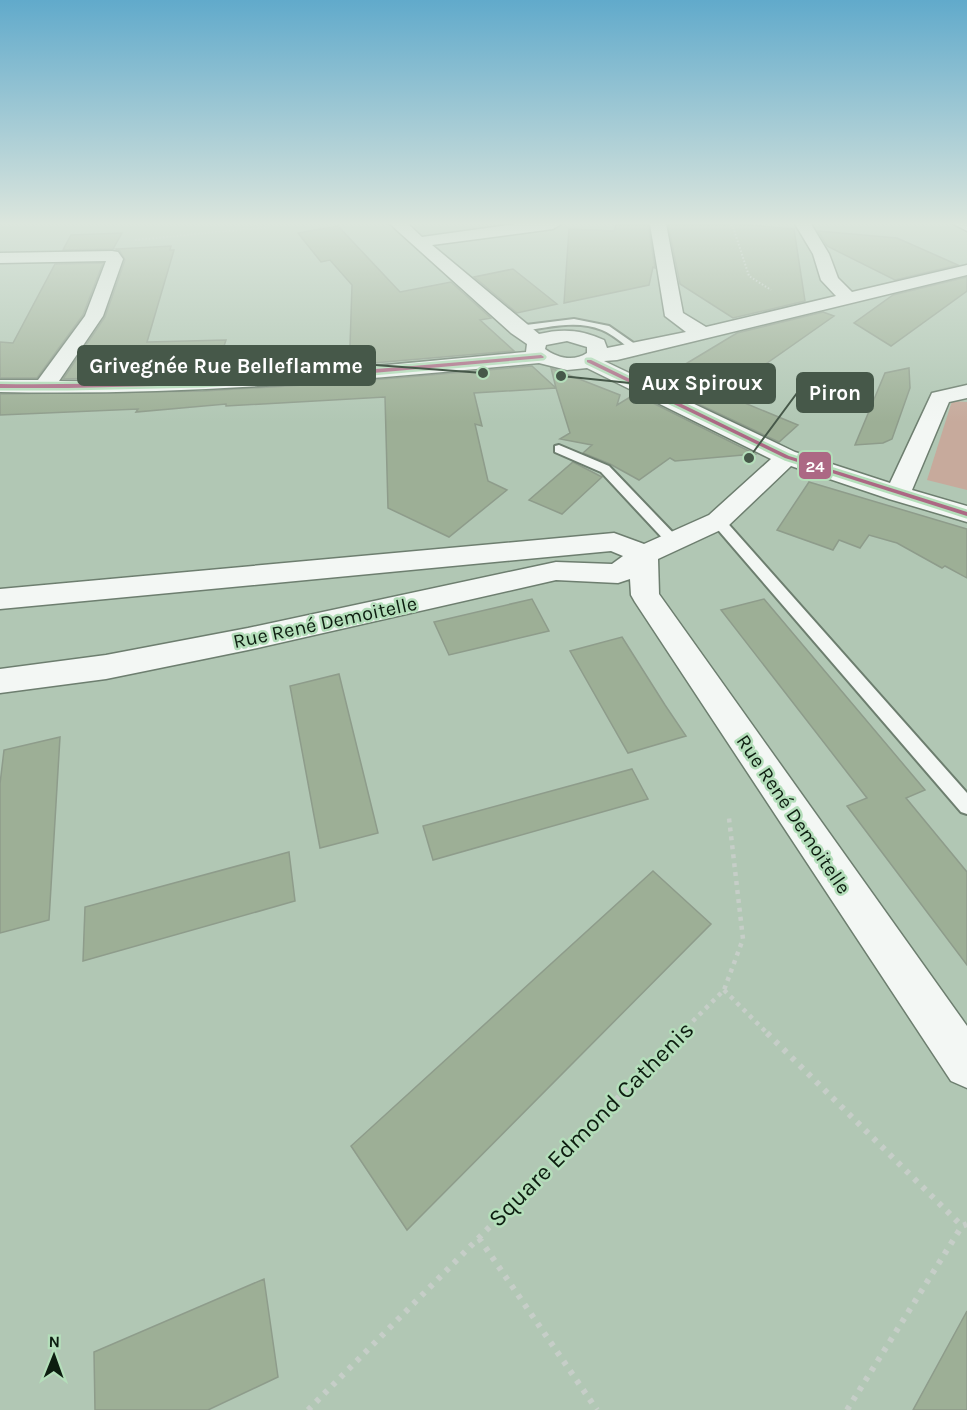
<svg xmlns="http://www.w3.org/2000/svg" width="967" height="1410" font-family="Karla,sans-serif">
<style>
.green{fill:#c7aa9c}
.building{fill:#9daf96;stroke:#8e9c8b;stroke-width:1.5}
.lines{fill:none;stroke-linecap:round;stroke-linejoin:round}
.lane-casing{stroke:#6d7e6f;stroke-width:4}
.street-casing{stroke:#6d7e6f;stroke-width:3}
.path-far2{stroke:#c6cec8;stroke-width:2;stroke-dasharray:1.5 2;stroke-linecap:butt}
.path-far1{stroke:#c6cec8;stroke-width:4.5;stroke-dasharray:4 5;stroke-linecap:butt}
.path{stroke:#c6cec8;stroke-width:6;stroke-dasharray:4.5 7;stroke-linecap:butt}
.lane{fill:#f3f7f4;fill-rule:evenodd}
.street{fill:#f3f7f4;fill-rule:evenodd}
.bus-1-casing{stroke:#b4deba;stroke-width:5}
.bus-1{fill:#ac6884;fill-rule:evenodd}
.labels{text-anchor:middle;stroke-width:5;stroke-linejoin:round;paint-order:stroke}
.street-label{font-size:20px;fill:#0d1d10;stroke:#b4deba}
.near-street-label{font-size:24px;fill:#0d1d10;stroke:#b4deba}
.leader{fill:none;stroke:#465849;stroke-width:2}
.callout-dot{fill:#465849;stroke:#b4deba;stroke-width:2}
.callout{fill:#465849;stroke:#465849;stroke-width:2}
.callout-label{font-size:21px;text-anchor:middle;font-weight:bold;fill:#fff}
.line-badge{stroke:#b4deba;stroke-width:2}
.badge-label{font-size:16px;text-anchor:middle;font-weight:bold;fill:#fff}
</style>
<rect width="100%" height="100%" fill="#b1c7b4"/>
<path class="green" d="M 952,401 L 967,402 L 967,490 L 927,480 Z"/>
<path class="building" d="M 617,224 L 648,224 L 655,268 L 653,267 L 649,285 L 564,303 L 569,229 L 614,231 Z
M 668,224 L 738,224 L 794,229 L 805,301 L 733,318 L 680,284 Z
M 338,226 L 400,292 L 451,282 L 491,318 L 480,320 L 514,351 L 234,375 L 63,379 L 105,317 L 125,260 L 120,251 L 116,249 L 171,246 L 170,250 L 174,250 L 147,342 L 226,340 L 222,352 L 350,346 L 352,285 L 330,260 L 321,262 L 298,233 Z
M 818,231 L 897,238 L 958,265 L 895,280 L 827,246 Z
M 122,233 L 113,249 L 63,250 L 71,235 Z
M 103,263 L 83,315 L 37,378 L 0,378 L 0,342 L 13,343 L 55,264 Z
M 513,269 L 557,304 L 517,313 L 474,277 Z
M 967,277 L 967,291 L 891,346 L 854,323 L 893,295 Z
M 823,312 L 834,316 L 723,394 L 798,425 L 779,442 L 654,383 L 737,333 Z
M 532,366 L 556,388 L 551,368 L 620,395 L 617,405 L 635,394 L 755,454 L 675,461 L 670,458 L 639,480 L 610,464 L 583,453 L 592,445 L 560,439 L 570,433 L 556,388 L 474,393 L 482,426 L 475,424 L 488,481 L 507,490 L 449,537 L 388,508 L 385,397 L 226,406 L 226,404 L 136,412 L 138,409 L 0,415 L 0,394 L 203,391 L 337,383 Z
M 909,368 L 910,388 L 892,439 L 883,443 L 855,445 L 885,373 Z
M 573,462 L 602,477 L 562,514 L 529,500 Z
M 809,482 L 967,529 L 967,578 L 945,566 L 942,568 L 897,543 L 869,535 L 860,548 L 839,540 L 833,550 L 777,530 Z
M 532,599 L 549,631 L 449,655 L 434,622 Z
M 764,599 L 925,790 L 906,798 L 967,872 L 967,965 L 847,806 L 867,798 L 721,610 Z
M 622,637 L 665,705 L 686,736 L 628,753 L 570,651 Z
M 339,674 L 378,833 L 320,848 L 290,686 Z
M 60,737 L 49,920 L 0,933 L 0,784 L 4,750 Z
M 632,769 L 648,799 L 433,860 L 423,826 Z
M 289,852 L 295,901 L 83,961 L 85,907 Z
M 653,871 L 711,924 L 407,1230 L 351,1146 Z
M 264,1279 L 278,1377 L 208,1410 L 95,1410 L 94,1352 Z
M 967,1311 L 967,1410 L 913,1410 Z"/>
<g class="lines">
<defs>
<path id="lane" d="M 574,319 L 609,326 L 642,349 L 633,351 C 623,344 614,335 602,330 C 576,319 545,328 518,332 L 513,329 L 518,326 Z
M 559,445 L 609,466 L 678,538 L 680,541 L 678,544 L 668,544 L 601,472 L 555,452 L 555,446 Z
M 718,517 L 723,518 L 967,793 L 967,814 L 961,812 L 713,524 L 711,521 L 713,518 Z"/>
<path id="street" d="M 390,224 L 408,224 L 422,237 L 516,224 L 561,224 L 553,229 L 432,245 L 539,334 C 563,328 582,330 604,340 L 607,348 L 686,332 L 665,316 L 650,224 L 666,224 L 683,313 L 706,327 L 836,296 L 821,280 L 813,254 L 795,224 L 811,224 L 829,254 L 838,278 L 852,292 L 967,265 L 967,275 L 617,360 L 604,361 L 795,452 L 890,483 L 932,393 L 967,385 L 967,398 L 949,402 L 912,490 L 967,506 L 967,522 L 889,499 L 791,466 L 727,527 L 658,559 L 659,594 L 967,1026 L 967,1088 L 951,1081 L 635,602 L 631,595 L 630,579 L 618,583 L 556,580 L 248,650 L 106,679 L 0,693 L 0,669 L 106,655 L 248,628 L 556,562 L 612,564 L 623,556 L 611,551 L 0,609 L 0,589 L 614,533 L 644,544 L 709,515 L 771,459 L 587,368 L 567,370 L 539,363 C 360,380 180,396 0,392 L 0,380 L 38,380 L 85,316 L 106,261 L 0,263 L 0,253 L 112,251 L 118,252 L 123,259 L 103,316 L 59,381 C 215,384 371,366 526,352 L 527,344 L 511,333 ZM 567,341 L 587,347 L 587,353 C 574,362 557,358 545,349 L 546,345 Z
M 954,224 L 967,224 L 967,231 Z"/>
</defs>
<use href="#lane" class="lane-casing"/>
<use href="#street" class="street-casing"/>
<path class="path-far2" d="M 732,224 L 749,276 L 771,290
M 135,240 L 301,224"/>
<path class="path-far1" d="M 724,990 L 768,1034
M 680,1034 L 724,990 L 743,939 L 729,818"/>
<path class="path" d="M 767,1033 L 962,1226
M 479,1238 L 597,1410
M 308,1410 L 682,1033
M 847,1410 L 962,1226 L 967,1224"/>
<use href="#lane" class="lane"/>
<use href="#street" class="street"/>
<defs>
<path id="bus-1" d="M 541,355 L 544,357 L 543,358 L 338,376 L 203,385 L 68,388 L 0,388 L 0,384 C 181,386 361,371 541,355 Z
M 587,360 L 591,360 L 789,456 L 967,512 L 967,516 L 785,458 L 587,362 Z"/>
</defs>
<use href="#bus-1" class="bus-1-casing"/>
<use href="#bus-1" class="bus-1"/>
</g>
<linearGradient id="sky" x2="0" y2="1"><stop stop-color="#61aacb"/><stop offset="0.53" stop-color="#dce6dd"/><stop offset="1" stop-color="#dce6dd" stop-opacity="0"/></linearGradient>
<rect width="967" height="422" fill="url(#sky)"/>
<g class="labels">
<g class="street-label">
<text transform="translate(325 622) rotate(-12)" y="7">Rue René Demoitelle</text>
<text transform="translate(794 814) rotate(56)" y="7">Rue René Demoitelle</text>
</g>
<g class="near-street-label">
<text transform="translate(591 1124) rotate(-45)" y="8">Square Edmond Cathenis</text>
</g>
</g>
<path class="leader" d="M483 373L375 365M561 376L630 383M749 458L797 393"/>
<g class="callout-dot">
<circle cx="483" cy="373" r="6"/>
<circle cx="561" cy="376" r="6"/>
<circle cx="749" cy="458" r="6"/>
</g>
<g class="callout">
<rect x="78" y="346" width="297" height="39" rx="6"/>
<rect x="630" y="364" width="145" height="39" rx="6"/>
<rect x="797" y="373" width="76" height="39" rx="6"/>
</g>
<g class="callout-label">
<text x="226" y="373">Grivegnée Rue Belleflamme</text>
<text x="702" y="390">Aux Spiroux</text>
<text x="835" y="400">Piron</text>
</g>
<rect class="line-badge" x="798" y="451" width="34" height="29" rx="6" fill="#ac6884"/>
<g class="badge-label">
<text x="815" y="472">24</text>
</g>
<g transform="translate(54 1356) rotate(1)" stroke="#b4deba" stroke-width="4.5" paint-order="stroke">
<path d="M0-4.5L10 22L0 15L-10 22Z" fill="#0d1d10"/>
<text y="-9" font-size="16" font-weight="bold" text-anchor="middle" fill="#0d1d10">N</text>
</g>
</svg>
